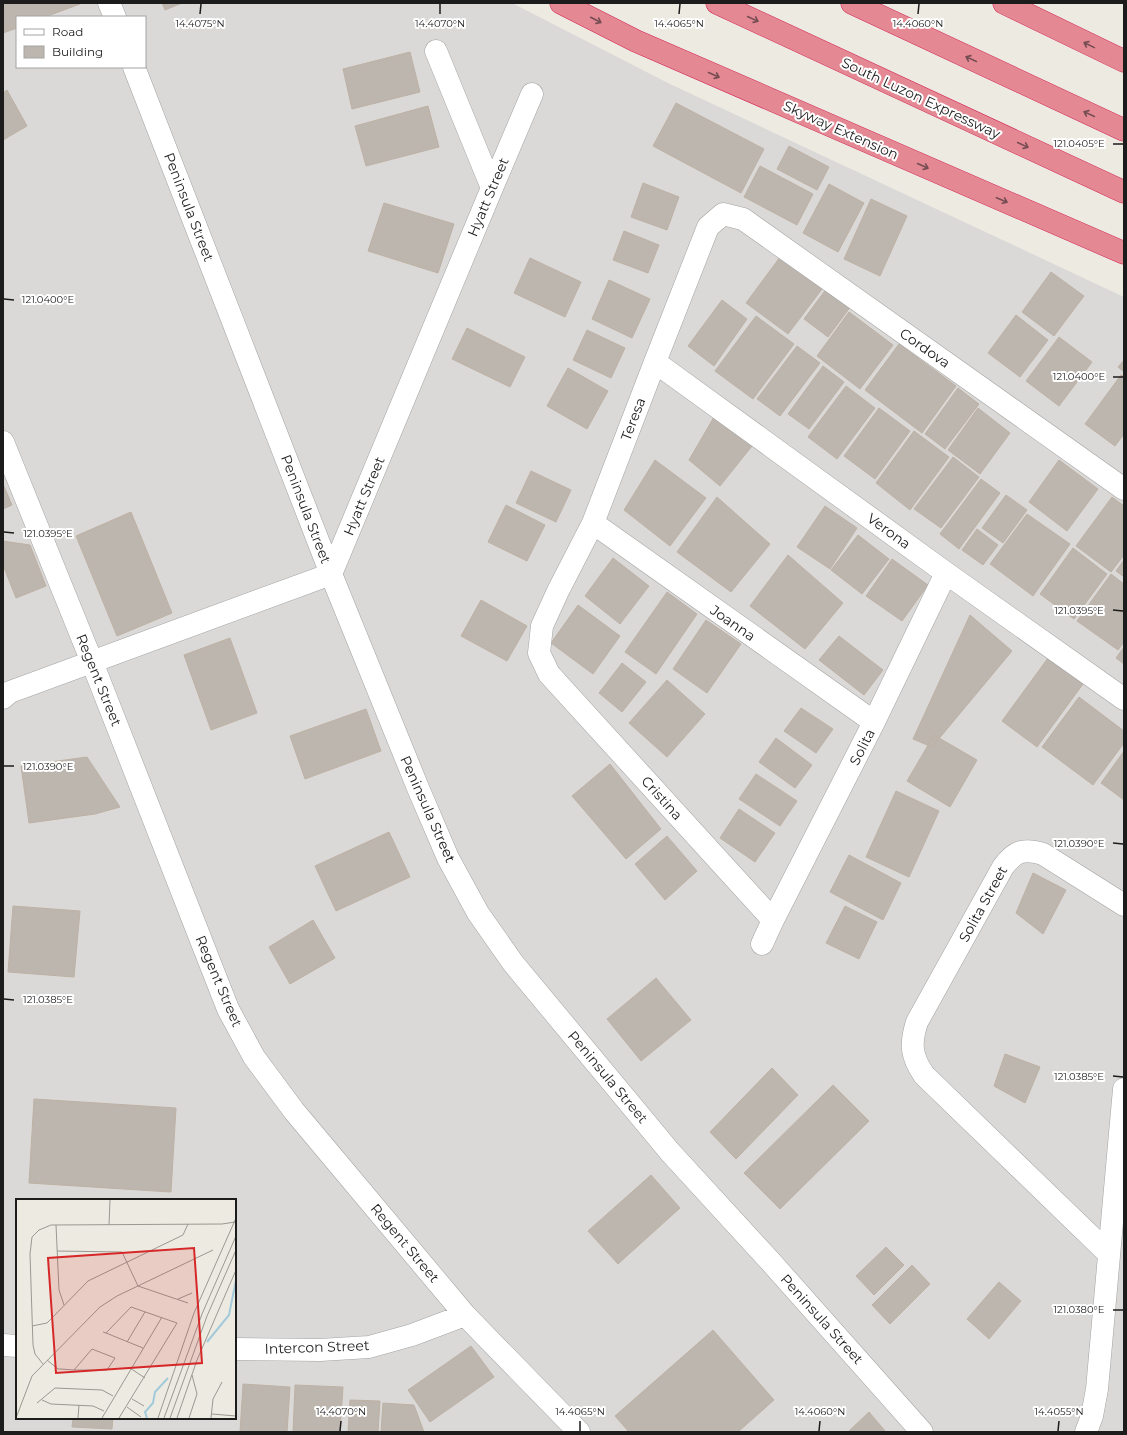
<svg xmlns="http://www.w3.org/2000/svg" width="1127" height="1435" font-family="Montserrat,sans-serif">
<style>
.residential{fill:#dad9d8;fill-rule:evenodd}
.building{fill:#bdb6ae;stroke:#beb1a4}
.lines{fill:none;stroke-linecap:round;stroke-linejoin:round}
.minor-casing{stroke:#a3a3a3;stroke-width:23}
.motorway-casing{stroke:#d32656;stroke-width:23}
.minor{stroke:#fff;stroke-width:22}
.motorway{stroke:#e48994;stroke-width:22}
.oneway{stroke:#764d52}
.ticks{fill:none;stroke:#1c1c1c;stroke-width:1.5}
.labels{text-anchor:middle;stroke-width:4;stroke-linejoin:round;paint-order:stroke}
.street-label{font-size:14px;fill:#1c1c1c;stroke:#fff}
.inset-river{fill:none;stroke:#a2cadb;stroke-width:2}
.inset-road{fill:none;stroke:#999892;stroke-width:1}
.view{fill:#d62828;fill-opacity:0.15;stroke:#d62828;stroke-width:2}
.inset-edge{fill:none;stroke:#1c1c1c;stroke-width:2}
.ticks-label{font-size:10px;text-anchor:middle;fill:#1c1c1c;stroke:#fff;stroke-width:4;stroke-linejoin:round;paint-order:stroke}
</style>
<rect width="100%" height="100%" fill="#edeae1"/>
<path class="residential" d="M 3,3 L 512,3 L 670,84 L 1124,297 L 1124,1432 L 3,1432 ZM 17,17 L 145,17 L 145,67 L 17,67 ZM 17,1200 L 235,1200 L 235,1418 L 17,1418 Z"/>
<path class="building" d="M 3,3 L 80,3 L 80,4 L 45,17 L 17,17 L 17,28 L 3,33 Z
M 162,3 L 182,3 L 165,10 Z
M 410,52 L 420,92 L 352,109 L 343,69 Z
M 7,90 L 27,126 L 3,140 L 3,93 Z
M 676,103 L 764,149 L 741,193 L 653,146 Z
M 428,106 L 439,147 L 366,166 L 355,126 Z
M 789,146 L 829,167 L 817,190 L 777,169 Z
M 760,166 L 813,194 L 797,225 L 744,197 Z
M 643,183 L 679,197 L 667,230 L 631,217 Z
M 829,184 L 864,203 L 838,252 L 803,233 Z
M 871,199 L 907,216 L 880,276 L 844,259 Z
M 384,203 L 454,224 L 438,273 L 368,251 Z
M 624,231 L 659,245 L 648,273 L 613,260 Z
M 783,253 L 825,285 L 788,334 L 746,303 Z
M 530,258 L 581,282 L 565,317 L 514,293 Z
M 1051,272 L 1084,296 L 1054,336 L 1022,312 Z
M 609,280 L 650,299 L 632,338 L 592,319 Z
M 827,288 L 851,306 L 828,337 L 804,319 Z
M 722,300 L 747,319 L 714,366 L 688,346 Z
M 849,312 L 893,345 L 860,389 L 817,356 Z
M 1016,315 L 1048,340 L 1020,377 L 988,353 Z
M 756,316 L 794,344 L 753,399 L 715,371 Z
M 467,328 L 525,357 L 510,387 L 452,359 Z
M 587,330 L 625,348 L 611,378 L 573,360 Z
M 1059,337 L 1092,362 L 1059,406 L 1026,381 Z
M 899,344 L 956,386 L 922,433 L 865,390 Z
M 797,346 L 820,363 L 780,416 L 757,399 Z
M 1124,360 L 1124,372 L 1118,367 Z
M 823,366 L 844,382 L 809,429 L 788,414 Z
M 568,368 L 608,391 L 587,429 L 547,406 Z
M 1121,375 L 1124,377 L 1124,434 L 1115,446 L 1085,424 Z
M 846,386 L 875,408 L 837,459 L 808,437 Z
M 958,388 L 979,404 L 945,449 L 925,434 Z
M 879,408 L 910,431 L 875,479 L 844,456 Z
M 978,408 L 1010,433 L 980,474 L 948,450 Z
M 714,417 L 752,446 L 720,486 L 689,460 Z
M 914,431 L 949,457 L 910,510 L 876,483 Z
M 953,457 L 979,477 L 941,528 L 914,509 Z
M 655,460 L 706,498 L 670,546 L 624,510 Z
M 1059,460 L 1098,489 L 1067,531 L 1029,502 Z
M 531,471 L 571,490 L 556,522 L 516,503 Z
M 981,479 L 1000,493 L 959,549 L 940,534 Z
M 3,484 L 12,505 L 3,509 Z
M 1006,495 L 1027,510 L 1003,543 L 982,528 Z
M 717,497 L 770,544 L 731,592 L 677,552 Z
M 1112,497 L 1124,506 L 1124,555 L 1111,572 L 1076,546 Z
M 506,505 L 545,525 L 527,561 L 488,542 Z
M 825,506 L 857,528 L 830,569 L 797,547 Z
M 131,512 L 172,613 L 117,636 L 76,536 Z
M 1027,514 L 1070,544 L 1033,596 L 990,564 Z
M 977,529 L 998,545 L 983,565 L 962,550 Z
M 858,535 L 889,559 L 862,594 L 831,570 Z
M 3,541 L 30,545 L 46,586 L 16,598 L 3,565 Z
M 1073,548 L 1107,574 L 1074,619 L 1040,594 Z
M 788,555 L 843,603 L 805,649 L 750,606 Z
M 613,558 L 649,586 L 620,624 L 585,596 Z
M 892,559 L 928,585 L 902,621 L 866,596 Z
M 1124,560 L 1124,577 L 1116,571 Z
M 1111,574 L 1124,584 L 1124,642 L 1118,650 L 1077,621 Z
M 667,592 L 697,614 L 656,674 L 625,652 Z
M 481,600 L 527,626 L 507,661 L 461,636 Z
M 578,605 L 620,636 L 593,674 L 551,643 Z
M 970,615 L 1012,651 L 932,747 L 913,739 Z
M 706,620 L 741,644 L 707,693 L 673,669 Z
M 839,636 L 883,670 L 864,695 L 819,660 Z
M 230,638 L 257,713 L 211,730 L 184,655 Z
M 1124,647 L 1124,664 L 1116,658 Z
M 1048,658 L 1083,684 L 1037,747 L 1002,721 Z
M 622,663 L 646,682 L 622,712 L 599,693 Z
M 667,680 L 705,714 L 667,757 L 629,723 Z
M 1079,697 L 1124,731 L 1124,743 L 1093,785 L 1042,747 Z
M 801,708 L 833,729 L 816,753 L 784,731 Z
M 366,709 L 381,751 L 305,779 L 290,736 Z
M 934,735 L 977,760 L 950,807 L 907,781 Z
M 776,738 L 812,765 L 795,788 L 759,762 Z
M 1124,751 L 1124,800 L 1101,783 Z
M 87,757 L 120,807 L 95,814 L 29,823 L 21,766 Z
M 610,764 L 661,829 L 626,859 L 572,796 Z
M 756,774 L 797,801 L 780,826 L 739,799 Z
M 896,791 L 939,811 L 909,877 L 866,857 Z
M 739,809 L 775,833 L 755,862 L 720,838 Z
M 389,832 L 410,877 L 336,911 L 315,866 Z
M 667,836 L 697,871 L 665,900 L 635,864 Z
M 849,855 L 901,883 L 883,920 L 830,892 Z
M 1033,873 L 1066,890 L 1043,934 L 1016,913 Z
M 13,906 L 80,911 L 74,977 L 8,972 Z
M 845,906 L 877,922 L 859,959 L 826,943 Z
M 313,920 L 335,958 L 290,984 L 269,947 Z
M 656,978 L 691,1020 L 641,1061 L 607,1019 Z
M 1005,1054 L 1040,1067 L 1025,1103 L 994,1086 Z
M 772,1068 L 798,1095 L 736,1159 L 710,1132 Z
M 833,1085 L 869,1121 L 780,1209 L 744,1173 Z
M 34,1099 L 176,1108 L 171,1192 L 29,1183 Z
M 651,1175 L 680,1208 L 618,1264 L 588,1231 Z
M 886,1247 L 904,1265 L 874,1295 L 856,1276 Z
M 912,1265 L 930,1284 L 890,1324 L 872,1305 Z
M 999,1282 L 1021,1301 L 989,1339 L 967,1319 Z
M 713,1330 L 774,1400 L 738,1432 L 629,1432 L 615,1416 Z
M 471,1346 L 494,1377 L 430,1422 L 408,1390 Z
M 243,1384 L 290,1387 L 287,1432 L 240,1432 Z
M 295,1385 L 343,1387 L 340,1432 L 293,1432 Z
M 350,1400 L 380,1401 L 378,1432 L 348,1432 Z
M 383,1403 L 414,1405 L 424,1432 L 381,1432 Z
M 869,1412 L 886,1432 L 848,1432 Z
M 73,1418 L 113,1418 L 112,1429 L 72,1427 Z"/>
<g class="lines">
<defs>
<path id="minor" d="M 109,3 L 115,17
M 436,51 L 492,188
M 134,67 L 331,574 L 418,788 L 448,858 L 478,913 L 513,963 L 670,1152 L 770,1261 L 922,1432
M 655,362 L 946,573 L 1124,699
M 3,442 L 92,662 L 228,1009 L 254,1057 L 294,1111 L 465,1315 L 579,1432
M 593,523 L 874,722
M 3,698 L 10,692 L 331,574 L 492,188 L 532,94
M 773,920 L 874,722 L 946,573
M 762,944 L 773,920 L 549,674 L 539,653 L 542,626 L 558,591 L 593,523 L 655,362 L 708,227 L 723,214 L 743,219 L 1124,489
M 1109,1254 L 924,1075 C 911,1056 910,1044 917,1022 L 1003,867 C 1015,851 1023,848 1043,854 L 1124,905
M 3,1345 L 17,1346
M 235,1349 L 320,1350 L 369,1347 L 412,1335 L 465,1315
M 1086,1432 L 1092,1416 L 1097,1389 L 1124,1089"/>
<path id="motorway" d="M 561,3 L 636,41 L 1124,253
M 717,3 L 1124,192
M 852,3 L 1124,130
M 1004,3 L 1124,61"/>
</defs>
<use href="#minor" class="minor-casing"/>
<use href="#motorway" class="motorway-casing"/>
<use href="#minor" class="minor"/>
<use href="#motorway" class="motorway"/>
</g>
<defs><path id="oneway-shaft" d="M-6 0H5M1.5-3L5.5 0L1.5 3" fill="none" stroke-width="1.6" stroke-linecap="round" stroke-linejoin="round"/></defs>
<g class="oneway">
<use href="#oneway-shaft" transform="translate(753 19) rotate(25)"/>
<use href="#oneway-shaft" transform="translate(596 20) rotate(27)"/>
<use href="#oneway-shaft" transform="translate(1089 45) rotate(-154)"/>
<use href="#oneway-shaft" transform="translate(971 59) rotate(-155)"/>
<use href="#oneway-shaft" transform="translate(714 75) rotate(24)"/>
<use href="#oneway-shaft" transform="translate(1089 114) rotate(-155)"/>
<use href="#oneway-shaft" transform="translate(1023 145) rotate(25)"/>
<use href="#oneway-shaft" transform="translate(923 166) rotate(24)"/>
<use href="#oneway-shaft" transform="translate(1002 200) rotate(23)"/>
</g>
<path class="ticks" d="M 200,14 L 201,4M 440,14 L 440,4M 679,14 L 680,4M 918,14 L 919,4M 1113,144 L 1123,144M 4,299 L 14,300M 1113,377 L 1123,377M 4,532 L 14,533M 1113,610 L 1123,611M 4,766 L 14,766M 1113,843 L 1123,844M 4,999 L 14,1000M 1113,1076 L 1123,1077M 1113,1310 L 1123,1310M 340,1431 L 341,1421M 580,1431 L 580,1421M 819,1431 L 820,1421M 1058,1431 L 1059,1421"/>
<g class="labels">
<g class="street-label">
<text transform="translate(921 98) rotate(25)" y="5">South Luzon Expressway</text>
<text transform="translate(841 130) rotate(24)" y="5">Skyway Extension</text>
<text transform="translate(488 197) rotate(-67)" y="5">Hyatt Street</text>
<text transform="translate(189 207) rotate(69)" y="5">Peninsula Street</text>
<text transform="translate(925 348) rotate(35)" y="5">Cordova</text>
<text transform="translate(633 419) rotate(-69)" y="5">Teresa</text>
<text transform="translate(364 496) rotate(-67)" y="5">Hyatt Street</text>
<text transform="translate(306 509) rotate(69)" y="5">Peninsula Street</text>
<text transform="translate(889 531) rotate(36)" y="5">Verona</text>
<text transform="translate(733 623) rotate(35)" y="5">Joanna</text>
<text transform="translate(99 680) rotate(68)" y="5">Regent Street</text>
<text transform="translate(862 747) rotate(-63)" y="5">Solita</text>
<text transform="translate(662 798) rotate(48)" y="5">Cristina</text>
<text transform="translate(428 809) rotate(66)" y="5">Peninsula Street</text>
<text transform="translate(983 904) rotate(-61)" y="5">Solita Street</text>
<text transform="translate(219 981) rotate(67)" y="5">Regent Street</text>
<text transform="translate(608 1077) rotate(50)" y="5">Peninsula Street</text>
<text transform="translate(405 1243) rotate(50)" y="5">Regent Street</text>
<text transform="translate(822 1319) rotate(48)" y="5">Peninsula Street</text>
<text transform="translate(317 1347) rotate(-2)" y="5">Intercon Street</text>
</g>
</g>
<g transform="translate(16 1199)">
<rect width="220" height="220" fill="#edeae1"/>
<path class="inset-river" d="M 191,143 L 213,116 L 220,81M 131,219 L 129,213 L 137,204 L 139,193 L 152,179"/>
<path class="inset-road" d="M 40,26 L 43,91 L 48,106M 93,26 L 94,1M 41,52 L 106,53 L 122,87 L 172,104M 162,100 L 176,94M 16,127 L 31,124 L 72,82 L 167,36 L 172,25M 87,133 L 90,134 L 115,108 L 161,124 L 103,219M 90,134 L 127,149M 111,143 L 129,113M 31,161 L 42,170 L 45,170 L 58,171 L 91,171 L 99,159 L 76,150 L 58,171M 27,165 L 19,155 L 17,146 L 14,55 L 16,38 L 23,31 L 35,26 L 206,25 L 219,23M 114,169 L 129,179M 116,200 L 128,207M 26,201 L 35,205 L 77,207 L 88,212M 21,204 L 39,189 L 86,191 L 97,197M 111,208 L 125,218M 196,215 L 220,217M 0,219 L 16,177 L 84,108 L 101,97 L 197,51M 62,219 L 63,206M 86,219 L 146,118M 142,219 L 178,114 L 220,19M 148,219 L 186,115 L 220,37M 154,219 L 191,117 L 220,51M 161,219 L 181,161 L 220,71M 173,219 L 181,195 L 176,176M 195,219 L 197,200 L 206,183"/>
<path class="view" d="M 178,49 L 186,164 L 40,174 L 32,59 Z"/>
<rect width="220" height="220" class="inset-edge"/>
</g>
<g class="ticks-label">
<text x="200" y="27">14.4075°N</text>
<text x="440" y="27">14.4070°N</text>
<text x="679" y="27">14.4065°N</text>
<text x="918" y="27">14.4060°N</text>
<text x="1079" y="147">121.0405°E</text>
<text x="48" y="303">121.0400°E</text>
<text x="1079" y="380">121.0400°E</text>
<text x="48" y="537">121.0395°E</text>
<text x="1079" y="614">121.0395°E</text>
<text x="48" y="770">121.0390°E</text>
<text x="1079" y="847">121.0390°E</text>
<text x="48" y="1003">121.0385°E</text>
<text x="1079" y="1080">121.0385°E</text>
<text x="1079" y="1313">121.0380°E</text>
<text x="341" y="1415">14.4070°N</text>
<text x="580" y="1415">14.4065°N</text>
<text x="820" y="1415">14.4060°N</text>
<text x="1059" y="1415">14.4055°N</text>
</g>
<rect width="1127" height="1435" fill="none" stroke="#1c1c1c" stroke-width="8"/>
<rect x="16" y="16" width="130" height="52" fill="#ffffff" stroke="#a4a4a4"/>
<rect x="24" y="29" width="20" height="6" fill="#ffffff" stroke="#a4a4a4"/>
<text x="52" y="36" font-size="12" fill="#1c1c1c">Road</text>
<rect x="24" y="46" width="20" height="12" fill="#bdb6ae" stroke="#a4a4a4"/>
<text x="52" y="56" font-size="12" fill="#1c1c1c">Building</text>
</svg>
